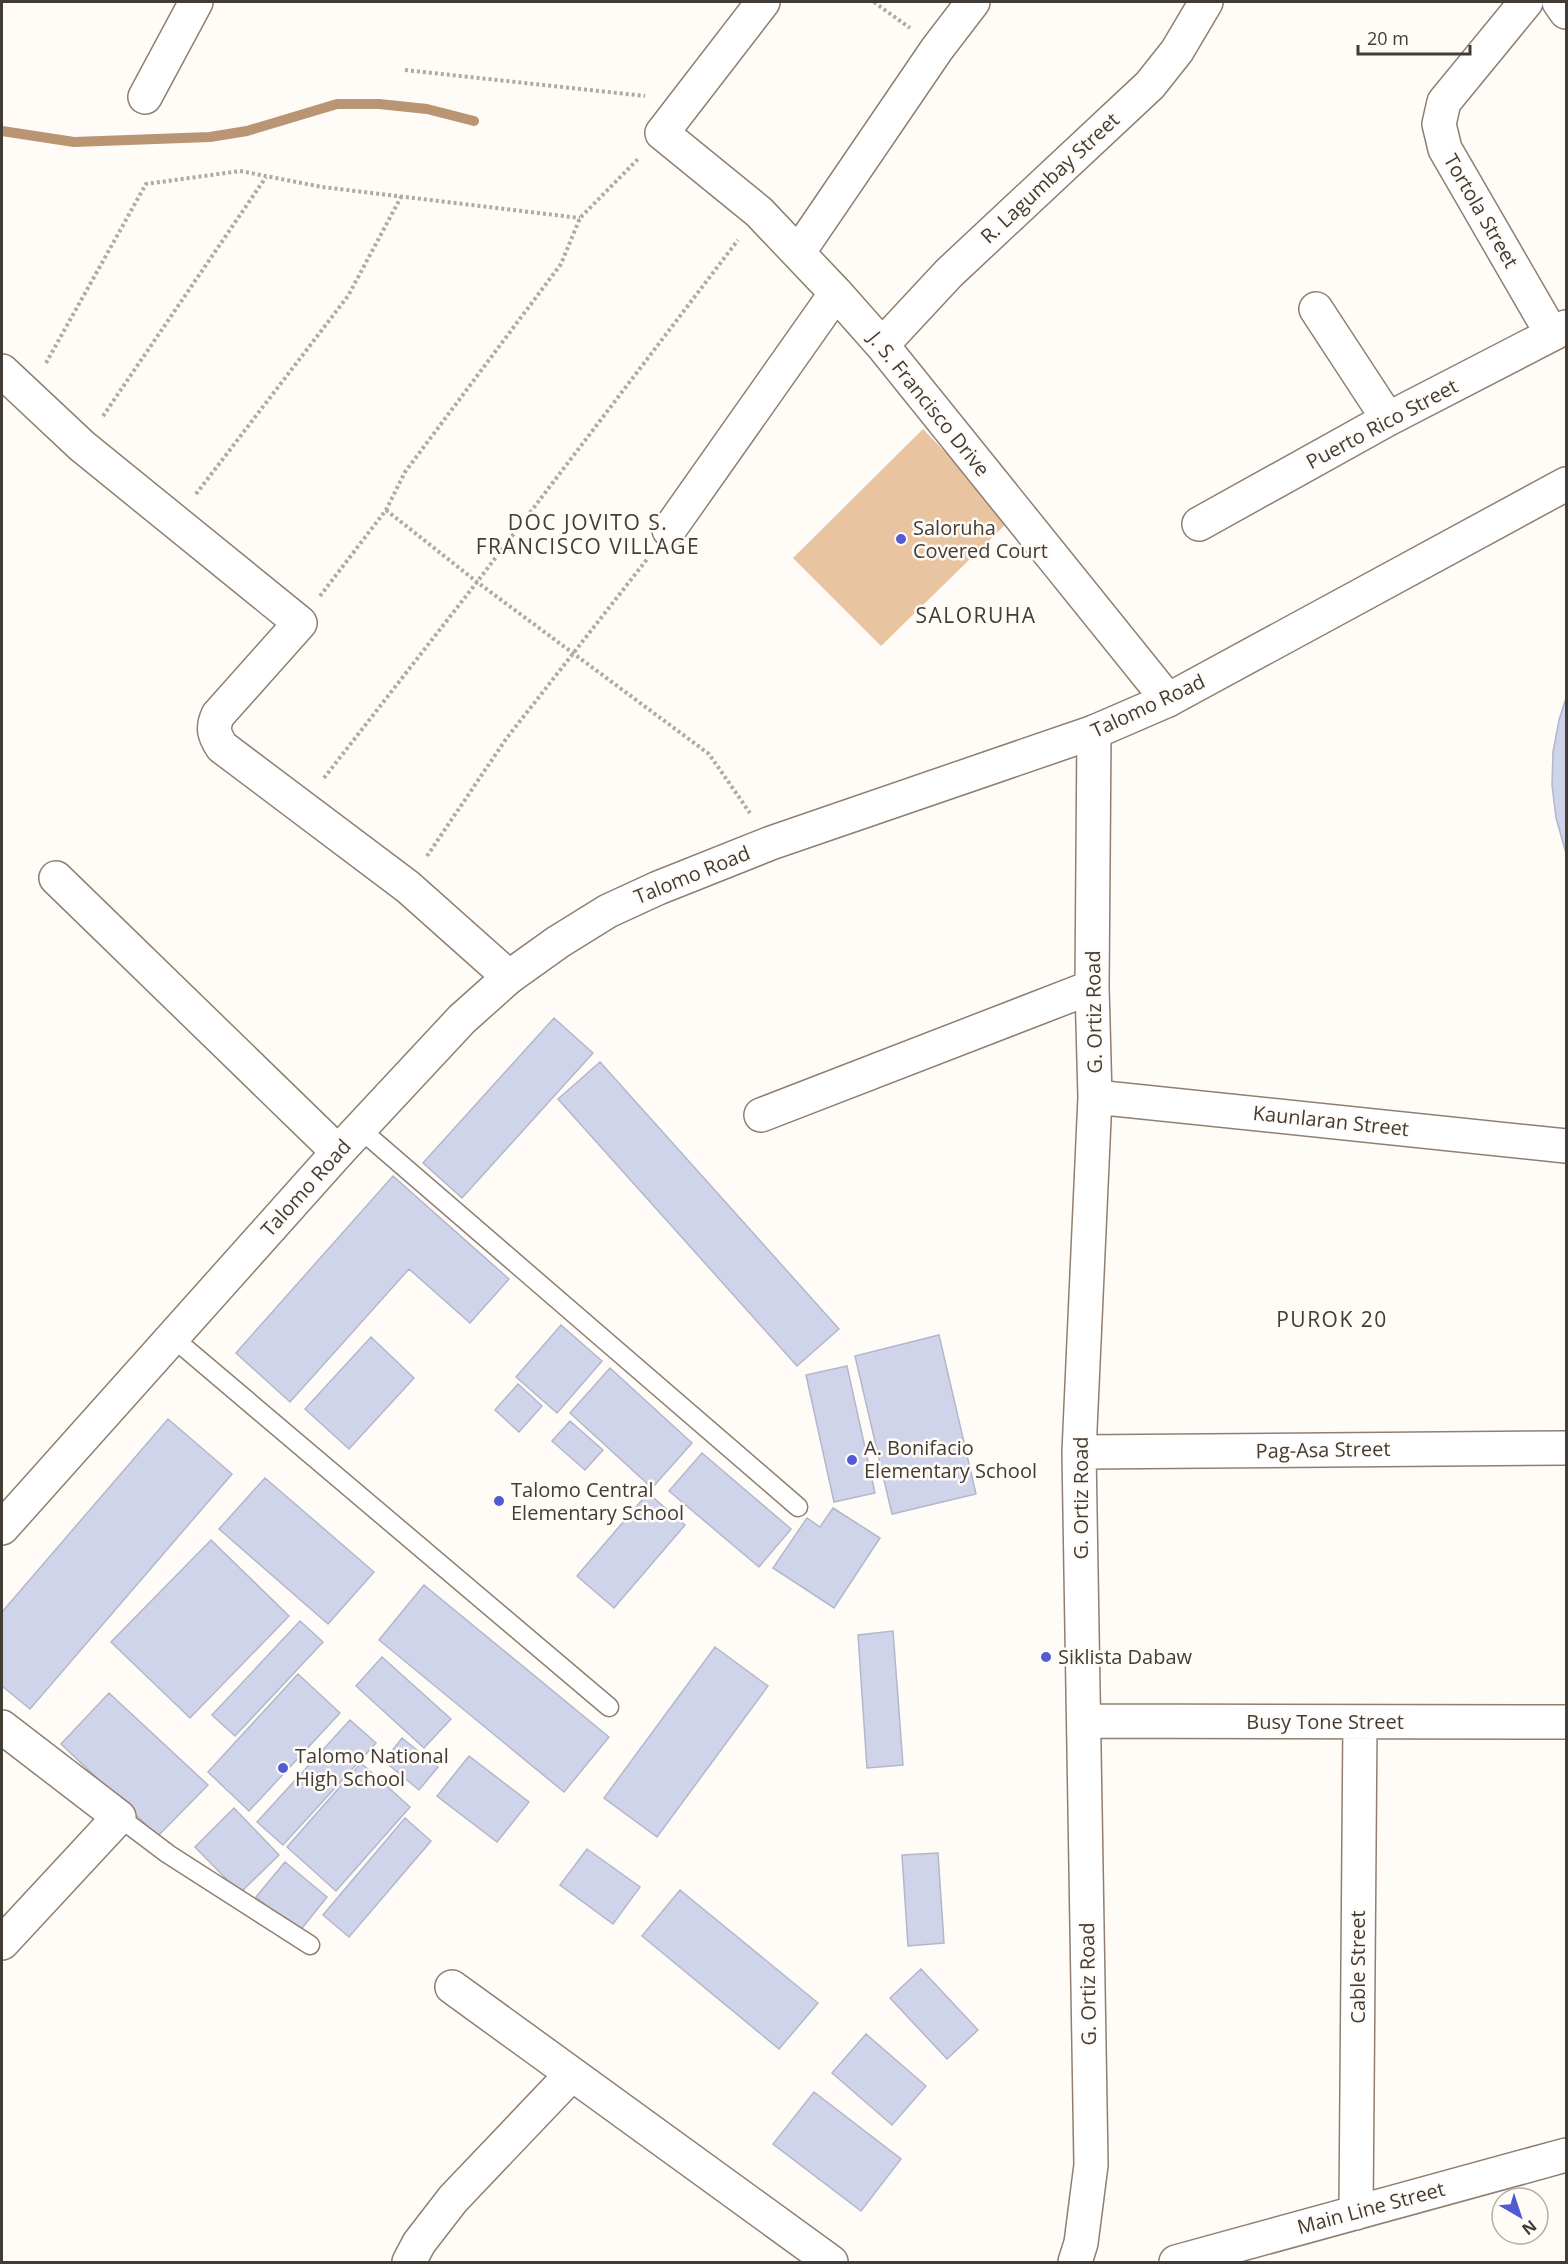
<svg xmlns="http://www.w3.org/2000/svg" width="1568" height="2264" font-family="'Open Sans',sans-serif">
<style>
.pitch{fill:#e9c4a1}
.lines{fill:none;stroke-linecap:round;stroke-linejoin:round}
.stream{stroke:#b99574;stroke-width:10}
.building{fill:#cfd4eb;stroke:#b2b7cc;stroke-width:1.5}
.lane-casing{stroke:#907f70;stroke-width:21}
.street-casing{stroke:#907f70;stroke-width:36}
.secondary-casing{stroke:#907f70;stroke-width:36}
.path{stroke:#afaaa4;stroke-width:4;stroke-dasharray:3 3;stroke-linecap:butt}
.lane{stroke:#fff;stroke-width:18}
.street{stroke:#fff;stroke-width:33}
.secondary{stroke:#fff;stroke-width:33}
.poi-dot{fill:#525cd2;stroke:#fffbf7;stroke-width:2}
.labels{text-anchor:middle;stroke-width:5;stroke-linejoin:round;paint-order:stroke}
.street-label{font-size:20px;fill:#433c35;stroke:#fffbf7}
.poi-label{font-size:20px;fill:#433c35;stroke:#fffbf7;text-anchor:start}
.neighbourhood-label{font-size:21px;letter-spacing:1.5px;fill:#433c35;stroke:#fffbf7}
</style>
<rect width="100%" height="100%" fill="#fffbf7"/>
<path class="pitch" d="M 923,429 L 1010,520 L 881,646 L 793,558 Z"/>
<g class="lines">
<path class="stream" d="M 2,131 L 74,142 L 210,137 L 247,131 L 337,104 L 379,104 L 427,109 L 474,121"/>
</g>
<path class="building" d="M 1566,698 L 1566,853 L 1556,818 L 1552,785 L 1553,752 L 1559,720 Z
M 554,1018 L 593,1053 L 462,1198 L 423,1163 Z
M 600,1062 L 839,1329 L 797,1366 L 558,1099 Z
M 393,1176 L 509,1279 L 470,1323 L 409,1269 L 290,1402 L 236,1353 Z
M 561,1325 L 602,1361 L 557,1413 L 516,1377 Z
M 939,1335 L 976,1494 L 892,1514 L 855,1356 Z
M 371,1337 L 414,1378 L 349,1449 L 305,1409 Z
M 847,1366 L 875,1493 L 834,1502 L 806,1375 Z
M 610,1368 L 692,1443 L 652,1488 L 570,1413 Z
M 518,1384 L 542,1406 L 519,1432 L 495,1410 Z
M 168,1419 L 232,1474 L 30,1709 L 2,1686 L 2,1612 Z
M 570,1421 L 603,1450 L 585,1470 L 552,1441 Z
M 702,1453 L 791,1529 L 759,1567 L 669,1491 Z
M 265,1478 L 374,1572 L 328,1624 L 219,1529 Z
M 648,1493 L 685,1525 L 614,1608 L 577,1576 Z
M 833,1508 L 880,1538 L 834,1608 L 773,1568 L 807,1518 L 820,1527 Z
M 211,1540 L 289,1616 L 190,1718 L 111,1642 Z
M 424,1585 L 609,1737 L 564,1792 L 379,1640 Z
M 300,1621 L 323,1642 L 235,1736 L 212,1715 Z
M 893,1631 L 903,1765 L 867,1768 L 858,1635 Z
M 715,1647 L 768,1686 L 657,1837 L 604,1798 Z
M 382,1657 L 451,1719 L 424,1748 L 356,1686 Z
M 298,1674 L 340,1713 L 249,1811 L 208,1772 Z
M 109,1693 L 208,1785 L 158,1836 L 61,1744 Z
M 350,1720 L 376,1743 L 283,1845 L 257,1822 Z
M 402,1738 L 438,1767 L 419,1790 L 384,1761 Z
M 469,1756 L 529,1802 L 497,1842 L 437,1796 Z
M 361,1763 L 410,1807 L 336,1891 L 287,1847 Z
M 234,1808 L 279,1855 L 240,1893 L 195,1847 Z
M 405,1818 L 431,1841 L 349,1937 L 323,1915 Z
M 587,1849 L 640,1887 L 613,1924 L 560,1885 Z
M 938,1853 L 944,1943 L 908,1946 L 902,1855 Z
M 285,1862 L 327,1897 L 299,1932 L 256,1897 Z
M 680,1890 L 818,2003 L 779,2049 L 642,1936 Z
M 921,1969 L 978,2030 L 947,2059 L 890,1998 Z
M 866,2034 L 926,2086 L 892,2125 L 832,2073 Z
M 814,2092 L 901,2159 L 861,2211 L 773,2144 Z"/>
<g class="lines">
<defs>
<path id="lane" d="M 360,1129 L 798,1507
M 172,1337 L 609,1707
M 119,1817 L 168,1854 L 310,1945"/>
<path id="street" d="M 763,2 L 662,133 L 759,212 L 836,293 L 882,345 L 1168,700
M 1526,2 L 1444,102 L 1439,124 L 1445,149 L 1552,334
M 1559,2 L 1566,12
M 145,97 L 196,2
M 798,253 L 937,49 L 973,2
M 1316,309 L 1388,419
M 882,345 L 949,273 L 1150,85 L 1177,51 L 1206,2
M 2,371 L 82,446 L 300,623 L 218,715 C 212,728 214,735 222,747 L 408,887 L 509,977
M 1199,524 L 1388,419 L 1566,327
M 669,530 L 836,293
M 56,878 L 338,1152
M 1095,1097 L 1566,1146
M 761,1115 L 1092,987
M 1079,1452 L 1566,1448
M 1084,1721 L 1566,1722
M 2,1727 L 119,1817 L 2,1943
M 452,1987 L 831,2262
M 1356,2213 L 1360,1722
M 409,2262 L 419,2243 L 453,2199 L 572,2074
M 1075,2262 L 1081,2243 L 1091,2165 L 1079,1452 L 1095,1097 L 1092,987 L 1094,732
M 1176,2262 L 1566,2155"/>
<path id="secondary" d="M 2,1528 L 338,1152 L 462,1019 L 509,977 L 558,942 L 608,911 L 658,888 L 771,843 L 1094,732 L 1168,700 L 1566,484"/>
</defs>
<use href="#lane" class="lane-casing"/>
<use href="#street" class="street-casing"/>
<use href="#secondary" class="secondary-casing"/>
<path class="path" d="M 874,2 L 910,28
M 405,70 L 645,96
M 46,363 L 146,184 L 240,171 L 322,187 L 580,218
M 103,416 L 266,177
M 196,494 L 348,296 L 401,197
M 386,510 L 477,582 L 709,754 L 750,813
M 320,596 L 386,510 L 405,472 L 561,264 L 580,218 L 639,158
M 324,778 L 477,582 L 738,240
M 427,856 L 506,739 L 648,558"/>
<use href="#lane" class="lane"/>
<use href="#street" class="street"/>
<use href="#secondary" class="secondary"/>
</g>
<g class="poi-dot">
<circle cx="901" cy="539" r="6"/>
<circle cx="852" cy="1460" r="6"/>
<circle cx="499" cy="1501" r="6"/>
<circle cx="1046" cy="1657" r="6"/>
<circle cx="283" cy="1768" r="6"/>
</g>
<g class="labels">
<g class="street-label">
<text transform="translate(1050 178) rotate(-43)" y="7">R. Lagumbay Street</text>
<text transform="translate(1481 211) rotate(60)" y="7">Tortola Street</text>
<text transform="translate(929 404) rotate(51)" y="7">J. S. Francisco Drive</text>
<text transform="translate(1382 424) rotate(-28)" y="7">Puerto Rico Street</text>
<text transform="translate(1148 706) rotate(-25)" y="7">Talomo Road</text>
<text transform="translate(692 875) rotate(-22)" y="7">Talomo Road</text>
<text transform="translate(1094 1012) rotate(-91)" y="7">G. Ortiz Road</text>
<text transform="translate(1331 1121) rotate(6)" y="7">Kaunlaran Street</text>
<text transform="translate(306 1188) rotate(-48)" y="7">Talomo Road</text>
<text transform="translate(1323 1450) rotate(-1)" y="7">Pag-Asa Street</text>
<text transform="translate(1081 1498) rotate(-90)" y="7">G. Ortiz Road</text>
<text x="1325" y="1729">Busy Tone Street</text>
<text transform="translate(1358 1967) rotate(-90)" y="7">Cable Street</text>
<text transform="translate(1088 1984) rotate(-91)" y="7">G. Ortiz Road</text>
<text transform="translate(1371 2208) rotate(-15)" y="7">Main Line Street</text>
</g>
<g class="poi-label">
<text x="913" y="535">Saloruha<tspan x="913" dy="23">Covered Court</tspan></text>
<text x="864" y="1455">A. Bonifacio<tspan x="864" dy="23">Elementary School</tspan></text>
<text x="511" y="1497">Talomo Central<tspan x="511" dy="23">Elementary School</tspan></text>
<text x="1058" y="1664">Siklista Dabaw</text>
<text x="295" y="1763">Talomo National<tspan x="295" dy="23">High School</tspan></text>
</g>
<g class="neighbourhood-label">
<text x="588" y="530">DOC JOVITO S.<tspan x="588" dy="24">FRANCISCO VILLAGE</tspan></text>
<text x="976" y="623">SALORUHA</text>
<text x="1332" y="1327">PUROK 20</text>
</g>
</g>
<rect width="1568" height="2264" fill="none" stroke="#433c35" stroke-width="6"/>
<g transform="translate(1520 2216) rotate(141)"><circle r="28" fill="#fffbf7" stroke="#b4afa9" stroke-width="1.5"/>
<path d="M0-4.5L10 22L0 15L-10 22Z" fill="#525cd2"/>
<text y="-9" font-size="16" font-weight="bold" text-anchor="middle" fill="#433c35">N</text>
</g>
<path d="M1358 45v9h112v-9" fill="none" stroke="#433c35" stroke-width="3"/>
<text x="1367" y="45" font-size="18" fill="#433c35" stroke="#fffbf7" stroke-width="4.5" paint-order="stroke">20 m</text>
</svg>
